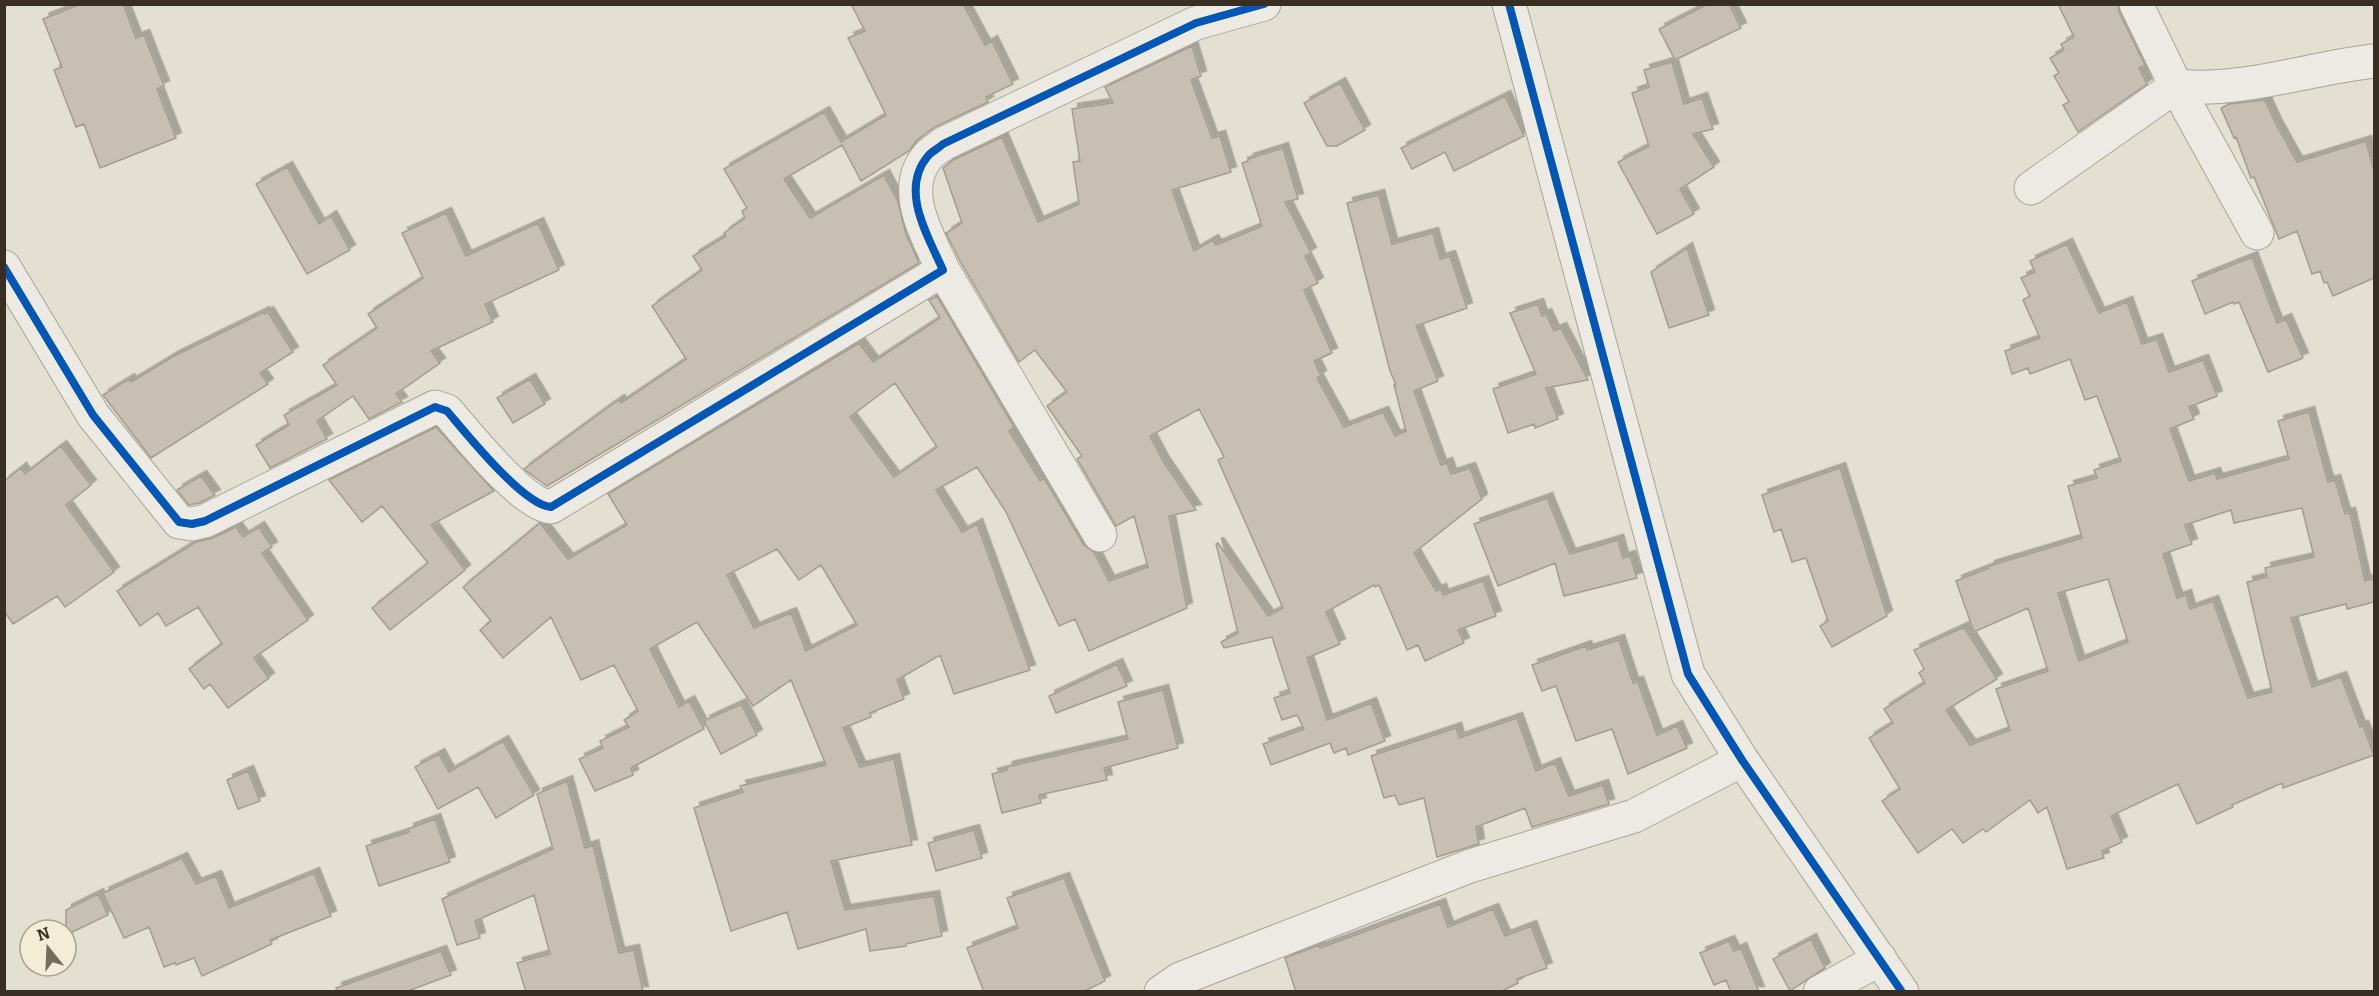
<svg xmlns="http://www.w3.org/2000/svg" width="2379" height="996" font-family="Bitter,serif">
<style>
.building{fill:#c7bfb2;stroke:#a49c90;stroke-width:1.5;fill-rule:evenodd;filter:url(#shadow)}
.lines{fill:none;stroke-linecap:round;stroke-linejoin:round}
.minor-casing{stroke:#a9a499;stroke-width:35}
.minor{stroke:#eceae2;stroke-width:33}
.cycleway-casing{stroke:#f3edd8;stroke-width:11}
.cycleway{stroke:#0057b8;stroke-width:8}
</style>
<defs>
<filter id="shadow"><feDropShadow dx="5.5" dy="-5.5" stdDeviation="0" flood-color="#0004"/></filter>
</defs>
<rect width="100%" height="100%" fill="#e3dfd1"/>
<path class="building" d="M 81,4 L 123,4 L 136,38 L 144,35 L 164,86 L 157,89 L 176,138 L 100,168 L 84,124 L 76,127 L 54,70 L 62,67 L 43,19 Z
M 851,4 L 963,4 L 985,45 L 992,41 L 1013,84 L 986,97 L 988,102 L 935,127 L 917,140 L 909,151 L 861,181 L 842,145 L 784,179 L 810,218 L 884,175 L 898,202 L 906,234 L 919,263 L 547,486 L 524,469 L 607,408 L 619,400 L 621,403 L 686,359 L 652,306 L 702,270 L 693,256 L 726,236 L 724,233 L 745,218 L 742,211 L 747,208 L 724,169 L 824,112 L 841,142 L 886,115 L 848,38 L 865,31 Z
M 1708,4 L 1729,4 L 1741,28 L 1675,60 L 1659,29 Z
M 2058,4 L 2118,4 L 2119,12 L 2145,65 L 2139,68 L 2147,84 L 2078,132 L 2063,105 L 2069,102 L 2054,76 L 2059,73 L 2050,58 L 2064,50 L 2061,44 L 2074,37 Z
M 1192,46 L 1201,76 L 1191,80 L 1212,138 L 1220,136 L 1231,172 L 1172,190 L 1194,251 L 1213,240 L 1216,245 L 1262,226 L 1242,163 L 1248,161 L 1248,159 L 1283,148 L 1298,199 L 1285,202 L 1311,253 L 1305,256 L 1318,283 L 1304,290 L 1332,353 L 1314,361 L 1321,376 L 1317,378 L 1344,427 L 1383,412 L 1395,436 L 1406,431 L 1394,385 L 1396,385 L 1390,371 L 1347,203 L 1379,195 L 1392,244 L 1433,233 L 1440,259 L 1450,256 L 1467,308 L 1416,326 L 1438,381 L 1414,391 L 1441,465 L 1447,463 L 1451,474 L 1470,468 L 1482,499 L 1414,553 L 1436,591 L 1441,589 L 1443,595 L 1483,581 L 1496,616 L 1458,630 L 1464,643 L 1425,661 L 1418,645 L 1407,650 L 1379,585 L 1375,587 L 1374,585 L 1326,612 L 1340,644 L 1307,658 L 1327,720 L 1371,703 L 1385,741 L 1348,755 L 1346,748 L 1334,753 L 1330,743 L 1271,765 L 1263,744 L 1304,729 L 1297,715 L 1282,720 L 1274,698 L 1290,693 L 1272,637 L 1224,648 L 1221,642 L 1238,633 L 1216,544 L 1218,543 L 1268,616 L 1283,608 L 1218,460 L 1224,457 L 1199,409 L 1150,436 L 1163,461 L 1196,510 L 1169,516 L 1187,608 L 1089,651 L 1075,619 L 1059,626 L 1006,512 L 977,467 L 936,490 L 962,532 L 977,524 L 1030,670 L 954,694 L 940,655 L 897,680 L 904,699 L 870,713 L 871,717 L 843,728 L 860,767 L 894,759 L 912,845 L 831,861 L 845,910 L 934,896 L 942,936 L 906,944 L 906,946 L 870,951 L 866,929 L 798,949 L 787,912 L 731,931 L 694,808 L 743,792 L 740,786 L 826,765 L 791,680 L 753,706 L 697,622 L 650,649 L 679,707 L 689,701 L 704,729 L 631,768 L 633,775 L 595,791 L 579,759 L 603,748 L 600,741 L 629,727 L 624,720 L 638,711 L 614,665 L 581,680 L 551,617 L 503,658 L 480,630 L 491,621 L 463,587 L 540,523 L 568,559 L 627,525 L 608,494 L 859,343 L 873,362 L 940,318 L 929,300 L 937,296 L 1014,427 L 1009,431 L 1040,481 L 1044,478 L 1084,545 L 1094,552 L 1109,581 L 1148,567 L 1134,516 L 1116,526 L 1077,459 L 1082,456 L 1047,406 L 1067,392 L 1035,350 L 1019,362 L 960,261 L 946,233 L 962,223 L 943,168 L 953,160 L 1002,137 L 1038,222 L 1079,204 L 1073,162 L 1080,161 L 1072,109 L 1113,103 L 1105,87 ZM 895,383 L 937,447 L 894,477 L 850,417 ZM 777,549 L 799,580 L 821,565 L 857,625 L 806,651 L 791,613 L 754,628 L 727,575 Z
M 1672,62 L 1684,104 L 1702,98 L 1713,129 L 1693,134 L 1714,167 L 1680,189 L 1694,214 L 1657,234 L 1618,162 L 1649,146 L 1632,93 L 1649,87 L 1644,70 Z
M 1340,83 L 1365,130 L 1337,146 L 1327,146 L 1304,103 Z
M 1505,96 L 1524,136 L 1454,171 L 1445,152 L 1412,169 L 1401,148 Z
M 2265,100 L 2276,124 L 2297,162 L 2366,141 L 2374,171 L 2374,278 L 2333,296 L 2327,282 L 2324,283 L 2320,271 L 2312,274 L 2297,231 L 2279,239 L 2254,177 L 2251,178 L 2236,137 L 2234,138 L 2221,108 L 2229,104 Z
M 287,167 L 319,224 L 331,216 L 350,250 L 307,274 L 256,184 Z
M 446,213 L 466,256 L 538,223 L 559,270 L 485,304 L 493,322 L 431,351 L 440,363 L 396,394 L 402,402 L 369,419 L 353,396 L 317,421 L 327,439 L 270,468 L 256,445 L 289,425 L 284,415 L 337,385 L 323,365 L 377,328 L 368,314 L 423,278 L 402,233 Z
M 2067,244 L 2099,313 L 2127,302 L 2142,344 L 2157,339 L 2169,372 L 2203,360 L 2217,396 L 2189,407 L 2194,419 L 2170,429 L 2189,481 L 2215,473 L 2217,479 L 2289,459 L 2278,421 L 2309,412 L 2328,482 L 2335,480 L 2345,514 L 2350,513 L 2365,581 L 2374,578 L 2374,602 L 2347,609 L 2346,604 L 2291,618 L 2312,687 L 2341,677 L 2360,727 L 2363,726 L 2374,755 L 2283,788 L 2282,783 L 2232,805 L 2233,807 L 2197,824 L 2178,784 L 2111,816 L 2122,842 L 2102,851 L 2104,858 L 2067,869 L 2047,807 L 2038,813 L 2030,800 L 1986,832 L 1983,829 L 1963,843 L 1952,829 L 1918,853 L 1882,801 L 1900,789 L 1869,738 L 1893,723 L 1884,709 L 1925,683 L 1919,673 L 1924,669 L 1914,650 L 1964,627 L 1997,679 L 1946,710 L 1970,745 L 2010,730 L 1996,689 L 2048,671 L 2028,608 L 1974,632 L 1956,581 L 1989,568 L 1989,566 L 2082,538 L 2068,486 L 2097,478 L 2094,470 L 2121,461 L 2097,396 L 2085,400 L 2070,359 L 2030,374 L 2028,368 L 2012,374 L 2005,351 L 2040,338 L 2023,300 L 2030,296 L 2021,278 L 2035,272 L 2030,261 ZM 2302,508 L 2314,557 L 2265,568 L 2267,577 L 2247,582 L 2272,692 L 2248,698 L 2213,601 L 2190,609 L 2186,595 L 2177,598 L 2163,554 L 2192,544 L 2185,525 L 2231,510 L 2234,523 ZM 2108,579 L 2128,642 L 2079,661 L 2058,593 Z
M 1687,248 L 1709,315 L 1669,328 L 1651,272 Z
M 2252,257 L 2277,323 L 2286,319 L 2303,358 L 2268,372 L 2239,302 L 2234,304 L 2233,302 L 2205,314 L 2192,281 Z
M 1538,304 L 1542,316 L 1546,314 L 1554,331 L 1561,328 L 1588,380 L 1546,388 L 1558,419 L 1535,428 L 1534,424 L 1508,433 L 1493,389 L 1536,374 L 1510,313 Z
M 264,312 L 265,314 L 268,312 L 293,352 L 260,373 L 268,384 L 151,458 L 103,395 L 129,379 L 131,382 L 174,356 Z
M 530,379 L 545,404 L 513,423 L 497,398 Z
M 436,427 L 494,491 L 431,525 L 465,570 L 390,630 L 372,608 L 428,563 L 382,506 L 362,522 L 329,480 Z
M 61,446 L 91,485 L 66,505 L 114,572 L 65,607 L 57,596 L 13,624 L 4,611 L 4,481 L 21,468 L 25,474 Z
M 1840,468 L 1887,616 L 1832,647 L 1820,626 L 1828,621 L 1806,558 L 1792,562 L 1781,529 L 1774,532 L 1762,495 Z
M 201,476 L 215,495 L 199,503 L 189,505 L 177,490 Z
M 1547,498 L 1570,554 L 1618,540 L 1623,558 L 1630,556 L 1637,578 L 1564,596 L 1555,563 L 1498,586 L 1474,524 Z
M 236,527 L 243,537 L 259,527 L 272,547 L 262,553 L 308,620 L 254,658 L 269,678 L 228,708 L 210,684 L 204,689 L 189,669 L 222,644 L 198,607 L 166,626 L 158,613 L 140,626 L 117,591 L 196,542 L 213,538 Z
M 1619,640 L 1633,683 L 1638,682 L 1657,735 L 1677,726 L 1687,748 L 1628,774 L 1612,729 L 1576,741 L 1556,686 L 1542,691 L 1532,665 L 1586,646 L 1587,650 Z
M 1117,664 L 1127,686 L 1056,713 L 1049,696 Z
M 1163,690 L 1178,748 L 1104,768 L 1107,780 L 1039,795 L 1041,803 L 1002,813 L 992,774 L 1007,770 L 1007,767 L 1128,739 L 1118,702 Z
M 741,704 L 757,735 L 721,754 L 704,721 Z
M 1517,718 L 1536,771 L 1555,763 L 1569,796 L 1603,785 L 1609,804 L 1532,827 L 1525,808 L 1476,827 L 1479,844 L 1437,857 L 1424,798 L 1399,805 L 1395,795 L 1384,798 L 1371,756 L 1456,728 L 1459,738 Z
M 503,741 L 534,795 L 496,818 L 478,787 L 438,809 L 415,767 L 439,754 L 449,772 Z
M 248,771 L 260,801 L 238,809 L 227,780 Z
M 567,781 L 585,848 L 593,845 L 619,953 L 634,950 L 643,992 L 526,992 L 517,963 L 550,954 L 534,895 L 475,921 L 480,938 L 457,945 L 442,899 L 553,849 L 537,794 Z
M 435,819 L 450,862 L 379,886 L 366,846 L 409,832 L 408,829 Z
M 974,830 L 982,858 L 936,871 L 928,843 Z
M 182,858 L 196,884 L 216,876 L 229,908 L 314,873 L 331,916 L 270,940 L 272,944 L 202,976 L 194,958 L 176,965 L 175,963 L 164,967 L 149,927 L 124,938 L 103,893 Z
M 1064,878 L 1105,981 L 1083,992 L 984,992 L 967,948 L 1018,928 L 1007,898 Z
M 98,894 L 108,915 L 66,935 L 66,910 Z
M 1440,904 L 1448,927 L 1493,909 L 1505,936 L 1531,926 L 1547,968 L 1517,979 L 1518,983 L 1500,992 L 1296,992 L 1285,958 L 1319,945 L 1320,948 Z
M 1811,939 L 1825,968 L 1790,991 L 1773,959 Z
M 1729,941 L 1734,951 L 1741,948 L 1759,992 L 1731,992 L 1726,980 L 1714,985 L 1700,953 Z
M 441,951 L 451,975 L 405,992 L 337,992 L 336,988 Z"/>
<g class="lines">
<defs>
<path id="minor" d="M 1509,4 L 1688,674 L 1742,760 L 1902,992
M 2136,4 L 2176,86 C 2242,93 2309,68 2374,61
M 2031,188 L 2176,86 L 2257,233
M 4,267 L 93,415 L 179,522 L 192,524 L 205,521 L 435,407 L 447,411 C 466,433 523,505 551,507 L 943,270 C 928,236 899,190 928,156 C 932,151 939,148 943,144 L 1196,23 L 1264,4
M 943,270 L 1100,535
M 1161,992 L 1180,979 L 1470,866 L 1634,816 L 1742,760
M 1820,992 L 1880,959"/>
</defs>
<use href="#minor" class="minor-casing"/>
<use href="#minor" class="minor"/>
<defs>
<path id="cycleway" d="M 1509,4 L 1688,674 L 1742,760 L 1902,992
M 4,267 L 93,415 L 179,522 L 192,524 L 205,521 L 435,407 L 447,411 C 466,433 523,505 551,507 L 943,270 C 928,236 899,190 928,156 C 932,151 939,148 943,144 L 1196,23 L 1264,4"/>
</defs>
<use href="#cycleway" class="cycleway-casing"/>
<use href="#cycleway" class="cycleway"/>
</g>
<rect width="2379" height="996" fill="none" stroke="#382e21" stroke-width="12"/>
<g transform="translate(48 948) rotate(342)"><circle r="28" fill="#f3edd8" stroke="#a8a18f" stroke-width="1.5"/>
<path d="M0-4.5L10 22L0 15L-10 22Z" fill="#746c5f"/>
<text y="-9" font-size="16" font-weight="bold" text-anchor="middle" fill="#382e21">N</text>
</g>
</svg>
